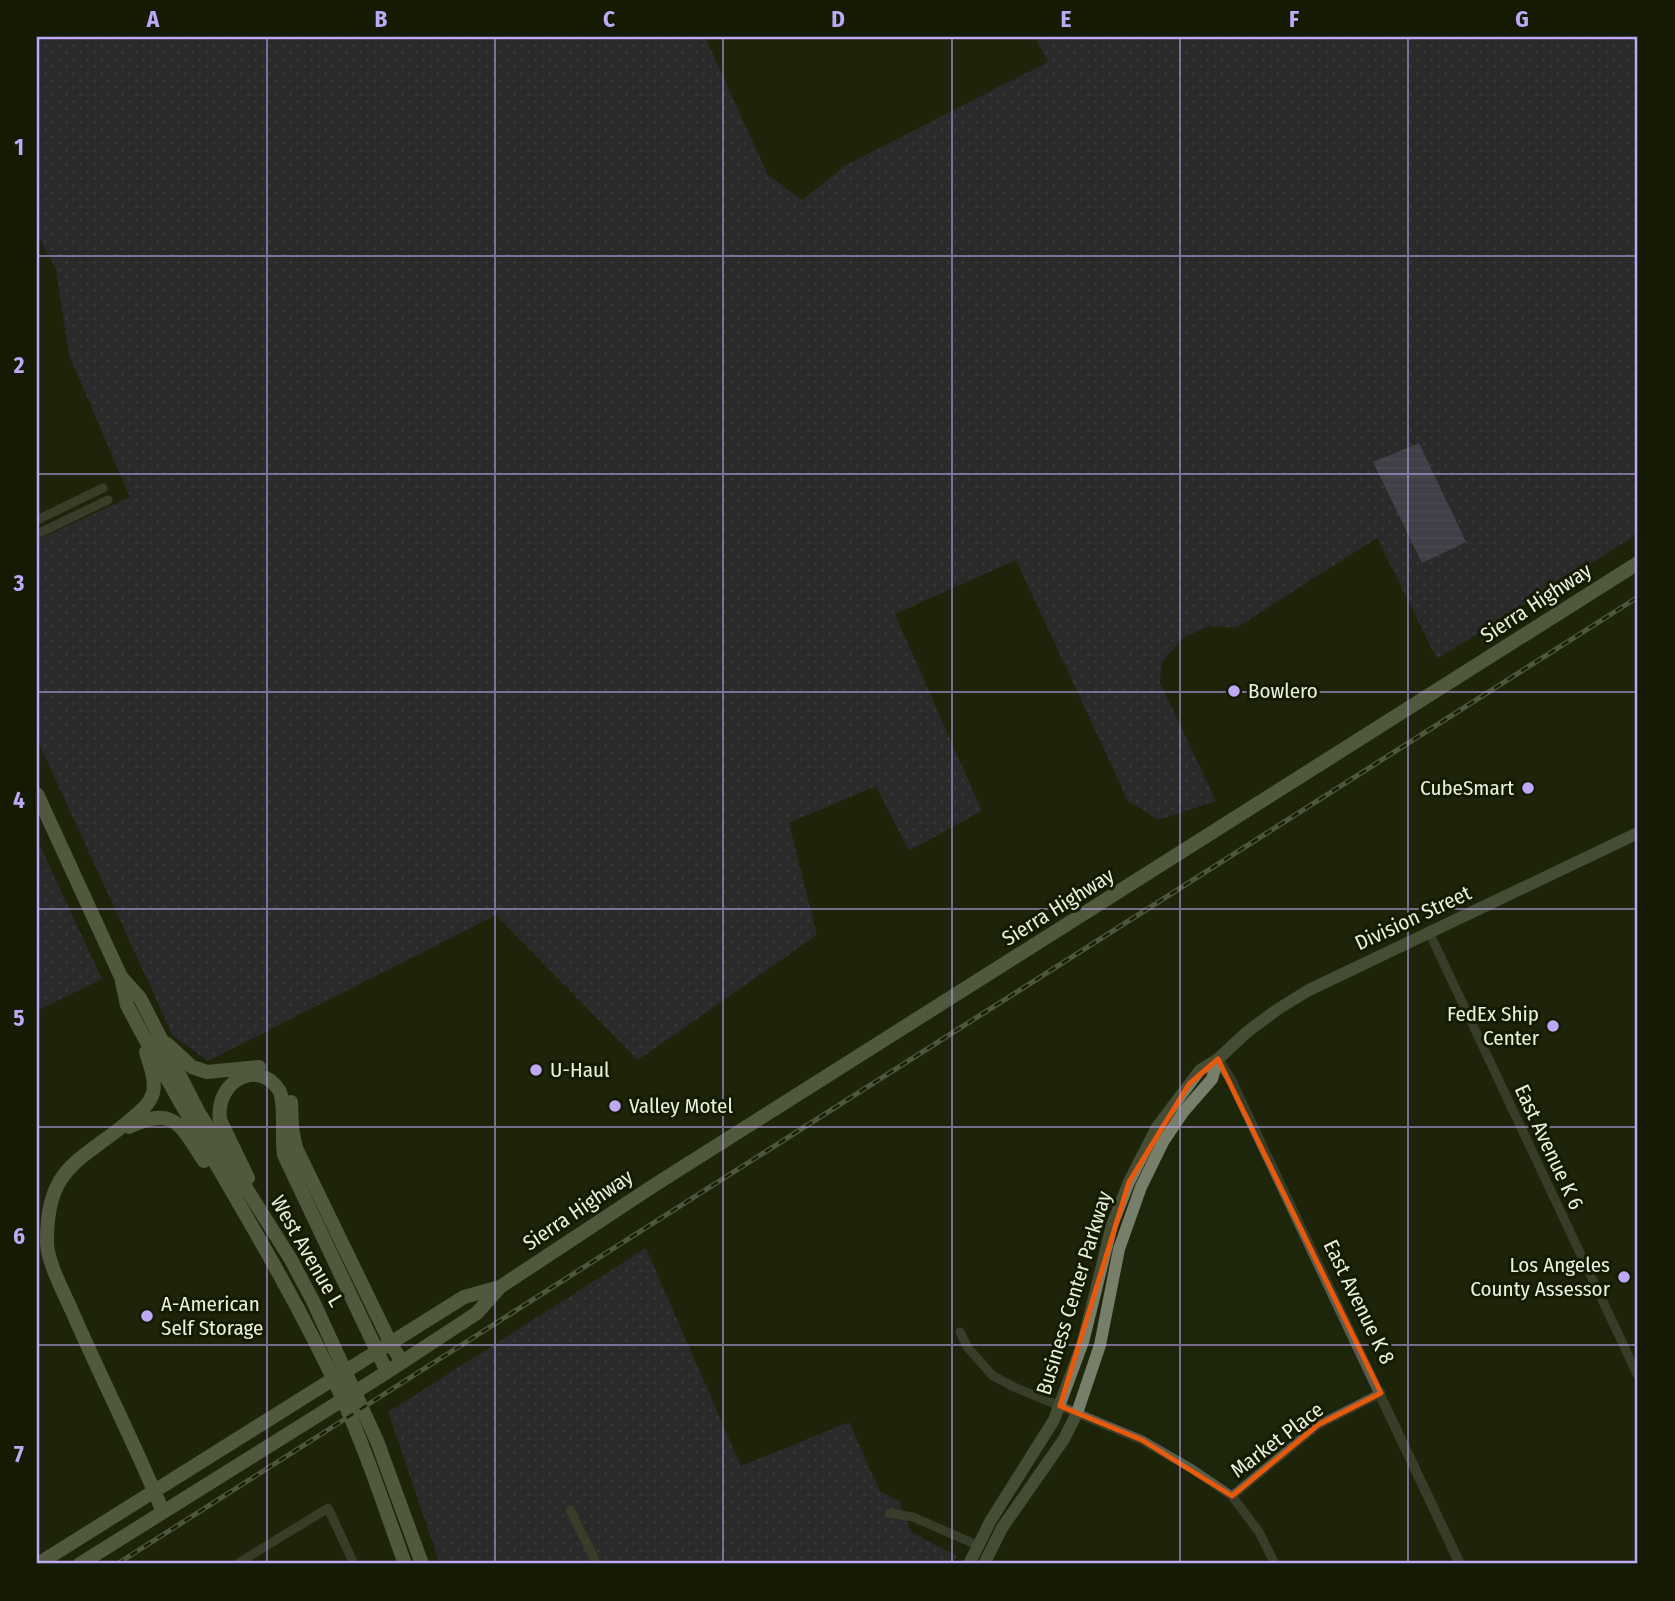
<svg xmlns="http://www.w3.org/2000/svg" width="1675" height="1601" font-family="'Fira Sans Condensed',sans-serif">
<style>
.grass{fill:url(#grass-dots)}
.water{fill:url(#water-rules)}
.lines{fill:none;stroke-linecap:round;stroke-linejoin:round}
.minor{stroke:#585c50;stroke-width:9}
.tertiary{stroke:#585c50;stroke-width:10}
.secondary{stroke:#777e6a;stroke-width:12}
.primary{stroke:#8f977d;stroke-width:14}
.rail-casing{stroke:#8b927d;stroke-width:5}
.rail{stroke:#141b02;stroke-width:2.5;stroke-dasharray:8;stroke-linecap:butt}
.marked{fill:none;stroke:#e8590c;stroke-width:5;stroke-linejoin:round}
.grid{fill:none;stroke:#bda9f5;stroke-width:2;stroke-opacity:0.55}
.poi-dot{fill:#bda9f5;stroke:#141b02;stroke-width:2.5}
.labels{text-anchor:middle;stroke-width:6;stroke-linejoin:round;paint-order:stroke}
.street-label{font-size:21px;fill:#eaf0df;stroke:#141b02}
.poi-label{font-size:21px;fill:#eaf0df;stroke:#141b02;text-anchor:start}
.neatline{fill:none;stroke:#bda9f5;stroke-width:2.5}
.grid-label{font-size:23px;text-anchor:middle;font-weight:bold;fill:#bda9f5}
</style>
<defs>
<pattern id="grass-dots" width="8" height="8" patternUnits="userSpaceOnUse" patternTransform="scale(1.75)"><rect width="8" height="8" fill="#393150"/><path d="M2 2h.1M6 6h.1" fill="none" stroke="#564f69" stroke-width="1.8" stroke-linecap="round"/></pattern>
<pattern id="water-rules" width="6" height="5" patternUnits="userSpaceOnUse" patternTransform="scale(1.75)"><rect width="6" height="5" fill="#6d5f93"/><path d="M0 2.5h6" fill="none" stroke="#8276a2"/></pattern>
</defs>
<rect width="100%" height="100%" fill="#1d250a"/>
<path class="grass" d="M 37,37 L 705,37 L 768,175 L 802,200 L 846,165 L 1048,62 L 1035,37 L 1638,37 L 1638,534 L 1437,659 L 1377,538 L 1236,628 L 1209,626 L 1184,637 L 1162,662 L 1160,682 L 1216,801 L 1159,820 L 1128,801 L 1016,560 L 895,614 L 982,811 L 909,851 L 876,786 L 789,823 L 817,935 L 638,1060 L 496,915 L 208,1061 L 173,1036 L 37,739 L 37,540 L 130,497 L 69,355 L 56,269 L 37,234 Z
M 37,839 L 102,979 L 37,1011 Z
M 646,1248 L 741,1466 L 849,1422 L 880,1491 L 899,1501 L 911,1532 L 957,1556 L 952,1564 L 440,1564 L 388,1412 Z"/>
<path class="water" d="M 1419,443 L 1466,542 L 1422,563 L 1373,462 Z"/>
<g class="lines">
<path class="minor" d="M 37,520 L 103,488
M 37,534 L 108,500
M 1429,932 L 1638,1376
M 960,1332 L 968,1348 L 993,1376 L 1014,1387 L 1142,1440 L 1192,1469 L 1232,1496 L 1259,1532 L 1275,1564
M 1232,1496 L 1318,1425 L 1381,1393
M 570,1510 L 597,1564
M 890,1513 L 913,1517 L 977,1545
M 237,1564 L 328,1508 L 354,1564"/>
<path class="tertiary" d="M 1218,1059 L 1231,1080 L 1460,1564"/>
<path class="secondary" d="M 969,1564 L 991,1520 L 1054,1420 L 1083,1342 L 1112,1225 L 1129,1182 L 1157,1127 L 1200,1070 L 1218,1059 L 1247,1032 L 1278,1009 L 1309,990 L 1638,833
M 984,1564 L 1002,1528 L 1064,1439 L 1077,1413 L 1100,1345 L 1119,1249 L 1141,1187 L 1163,1142 L 1184,1111 L 1212,1079 L 1218,1059"/>
<path class="primary" d="M 37,794 L 121,977 L 127,1005 C 194,1135 277,1257 339,1391 C 365,1447 384,1506 405,1564
M 122,978 L 140,998 L 199,1113 L 290,1258 L 313,1301 L 377,1441 L 422,1564
M 167,1044 L 192,1067 L 207,1072 L 259,1067
M 146,1052 C 150,1065 156,1080 153,1093 C 149,1106 138,1113 129,1121 C 80,1162 47,1166 47,1240 C 46,1259 63,1291 71,1309 C 101,1378 135,1444 163,1512
M 291,1102 L 292,1129 L 296,1148 L 391,1344 L 402,1362
M 129,1127 C 175,1105 180,1125 204,1161
M 248,1178 L 220,1120 C 215,1081 258,1058 279,1090 C 286,1102 281,1138 284,1155 L 387,1372
M 38,1564 L 464,1297 L 500,1287
M 80,1564 L 387,1372 L 477,1313 L 500,1287 L 653,1186 L 1638,563"/>
<defs>
<path id="rail" d="M 117,1564 L 1638,597"/>
</defs>
<use href="#rail" class="rail-casing"/>
<use href="#rail" class="rail"/>
</g>
<path d="M0 0H1675V1601H0ZM 1218,1059 L 1381,1393 L 1318,1425 L 1232,1496 L 1142,1440 L 1060,1406 L 1129,1182 L 1189,1084 Z" fill="#1d250a" fill-opacity=".55" fill-rule="evenodd"/>
<path class="marked" d="M 1218,1059 L 1381,1393 L 1318,1425 L 1232,1496 L 1142,1440 L 1060,1406 L 1129,1182 L 1189,1084 Z"/>
<path class="grid" d="M 267,37 L 267,1564M 495,37 L 495,1564M 723,37 L 723,1564M 952,37 L 952,1564M 1180,37 L 1180,1564M 1408,37 L 1408,1564M 37,256 L 1638,256M 37,474 L 1638,474M 37,692 L 1638,692M 37,909 L 1638,909M 37,1127 L 1638,1127M 37,1345 L 1638,1345"/>
<g class="poi-dot">
<circle cx="1234" cy="691" r="7"/>
<circle cx="1528" cy="788" r="7"/>
<circle cx="1553" cy="1026" r="7"/>
<circle cx="536" cy="1070" r="7"/>
<circle cx="615" cy="1106" r="7"/>
<circle cx="1624" cy="1277" r="7"/>
<circle cx="147" cy="1316" r="7"/>
</g>
<g class="labels">
<g class="street-label">
<text transform="translate(1536 603) rotate(-33)" y="7">Sierra Highway</text>
<text transform="translate(1058 907) rotate(-32)" y="7">Sierra Highway</text>
<text transform="translate(1413 918) rotate(-25)" y="7">Division Street</text>
<text transform="translate(1549 1147) rotate(65)" y="7">East Avenue K 6</text>
<text transform="translate(578 1210) rotate(-34)" y="7">Sierra Highway</text>
<text transform="translate(307 1251) rotate(60)" y="7">West Avenue L</text>
<text transform="translate(1074 1293) rotate(-73)" y="7">Business Center Parkway</text>
<text transform="translate(1359 1302) rotate(64)" y="7">East Avenue K 8</text>
<text transform="translate(1277 1440) rotate(-37)" y="7">Market Place</text>
</g>
<g class="poi-label">
<text x="1248" y="698">Bowlero</text>
<text x="1514" y="795" text-anchor="end">CubeSmart</text>
<text x="1539" y="1021" text-anchor="end">FedEx Ship<tspan x="1539" dy="24">Center</tspan></text>
<text x="550" y="1077">U-Haul</text>
<text x="629" y="1113">Valley Motel</text>
<text x="1610" y="1272" text-anchor="end">Los Angeles<tspan x="1610" dy="24">County Assessor</tspan></text>
<text x="161" y="1311">A-American<tspan x="161" dy="24">Self Storage</tspan></text>
</g>
</g>
<rect width="1675" height="1601" fill="none" stroke="#141b02" stroke-width="77"/>
<rect x="38" y="38" width="1598" height="1524" class="neatline"/>
<g class="grid-label">
<text x="153" y="27">A</text>
<text x="381" y="27">B</text>
<text x="609" y="27">C</text>
<text x="838" y="27">D</text>
<text x="1066" y="27">E</text>
<text x="1294" y="27">F</text>
<text x="1522" y="27">G</text>
<text x="19" y="155">1</text>
<text x="19" y="373">2</text>
<text x="19" y="591">3</text>
<text x="19" y="808">4</text>
<text x="19" y="1026">5</text>
<text x="19" y="1244">6</text>
<text x="19" y="1462">7</text>
</g>
</svg>
